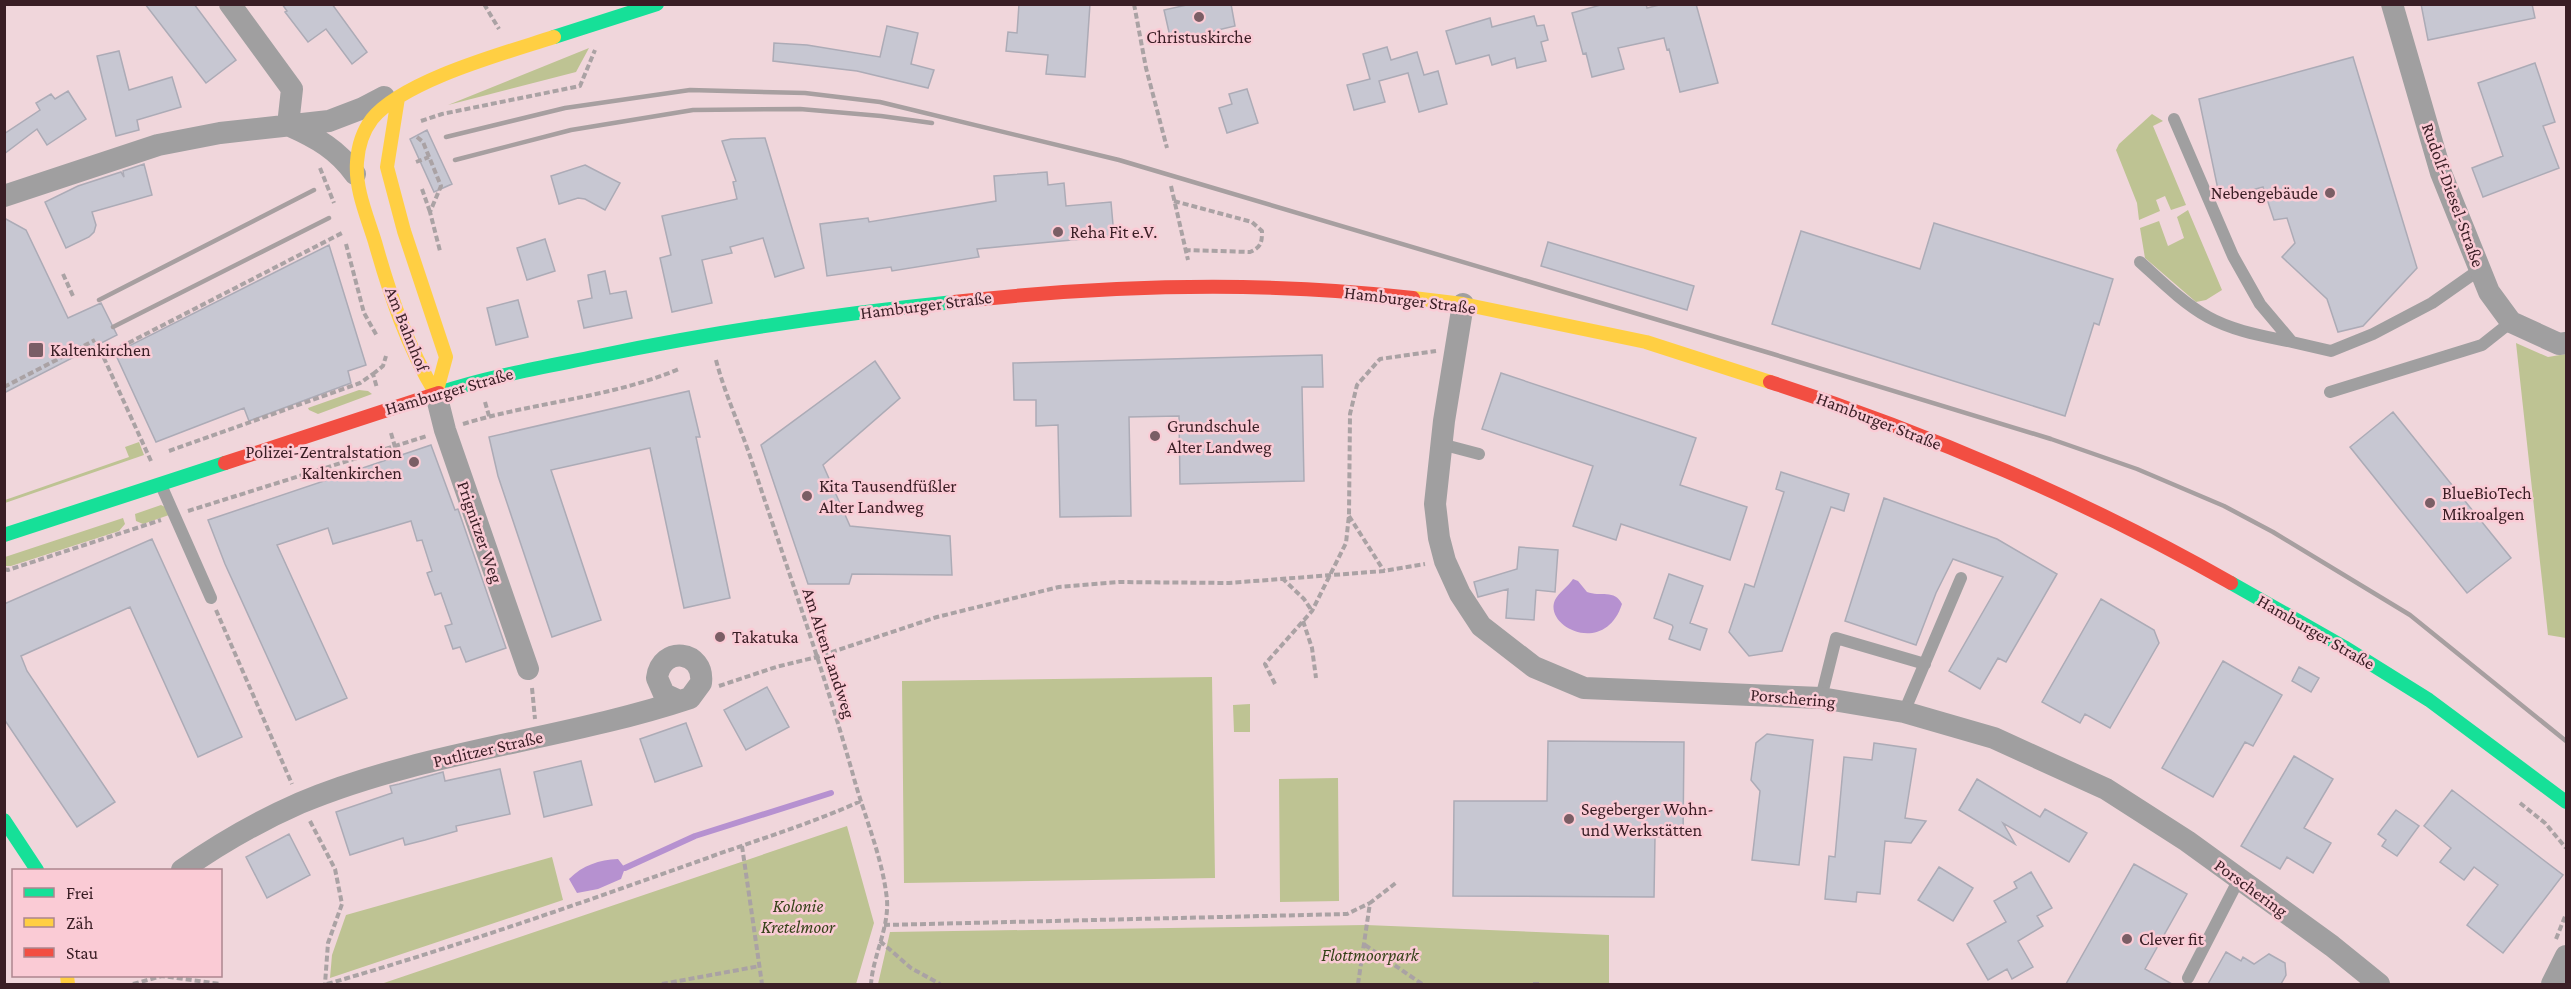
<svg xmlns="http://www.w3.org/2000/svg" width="2571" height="989" font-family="'Crimson Pro',serif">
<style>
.green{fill:#bec393}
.water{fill:#b691d0}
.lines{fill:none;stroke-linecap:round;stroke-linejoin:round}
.stream{stroke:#b691d0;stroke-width:6}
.building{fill:#c7c7d2;stroke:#acabb6;stroke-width:1.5}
.path{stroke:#aaa2a4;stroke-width:4;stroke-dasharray:6 3;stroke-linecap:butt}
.lane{stroke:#a09fa0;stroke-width:12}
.street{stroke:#a09fa0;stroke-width:22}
.fast{stroke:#16e098;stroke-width:14}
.slow{stroke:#ffcf43;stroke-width:14}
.jam{stroke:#f24e42;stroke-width:14}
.rail{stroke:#a79fa0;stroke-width:4.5}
.poi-dot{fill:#7a5e65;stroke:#facbd5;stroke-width:2}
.labels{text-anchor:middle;stroke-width:5;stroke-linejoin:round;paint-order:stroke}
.poi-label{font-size:18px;fill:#3a1e25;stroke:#facbd5;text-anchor:start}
.street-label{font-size:18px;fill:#3a1e25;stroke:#facbd5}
.park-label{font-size:18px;font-style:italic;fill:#354218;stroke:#facbd5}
</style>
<rect width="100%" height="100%" fill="#f0d6db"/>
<path class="green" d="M 589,48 L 576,72 L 448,105 Z
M 2152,114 L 2163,121 L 2153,126 L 2186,205 L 2171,210 L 2165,196 L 2156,200 L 2160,211 L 2139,220 L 2137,203 L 2116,150 L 2119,144 Z
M 2188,210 L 2222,290 L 2206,300 L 2196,302 L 2145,258 L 2140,228 L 2159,221 L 2168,246 L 2184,238 L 2177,217 Z
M 2516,343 L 2548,357 L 2566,354 L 2566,638 L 2548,635 Z
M 359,390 L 368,391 L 372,394 L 318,414 L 309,410 L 308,408 Z
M 139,442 L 144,455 L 5,503 L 5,500 L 129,457 L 125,447 Z
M 161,505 L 167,508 L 169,515 L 143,524 L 136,521 L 135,514 Z
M 123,518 L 125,524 L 119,531 L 11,566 L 5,566 L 5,557 Z
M 1212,677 L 1215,878 L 904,883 L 902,681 Z
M 1250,704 L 1250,732 L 1234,732 L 1233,705 Z
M 1338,778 L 1339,901 L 1280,902 L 1279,779 Z
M 847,826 L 874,923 L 856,984 L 381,984 Z
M 552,857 L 563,900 L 330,978 L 332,955 L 346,915 Z
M 1366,925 L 1609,935 L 1609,984 L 878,984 L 890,932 Z"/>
<path class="water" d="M 1573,579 L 1578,581 L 1587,592 C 1600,597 1615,589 1622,604 C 1605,657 1543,627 1555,600 C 1559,592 1568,587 1573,579 Z
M 618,859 L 625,868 L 621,879 L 598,889 L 577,893 L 569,879 C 583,865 599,860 618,859 Z"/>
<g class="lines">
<path class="stream" d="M 625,868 L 695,836 L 831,793"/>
</g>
<path class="building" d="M 145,4 L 194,4 L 236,60 L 206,83 Z
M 282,4 L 332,4 L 367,52 L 352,64 L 326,29 L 308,42 L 285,12 L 287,11 Z
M 1019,4 L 1090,4 L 1085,77 L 1046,74 L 1048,55 L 1006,51 L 1008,32 L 1017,33 Z
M 1191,4 L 1231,4 L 1235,26 L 1171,41 L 1164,10 Z
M 1604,4 L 1646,4 L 1647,8 L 1663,4 L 1696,4 L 1718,83 L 1680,92 L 1669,49 L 1667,50 L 1664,38 L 1618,48 L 1624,69 L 1592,77 L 1586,53 L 1583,54 L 1572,13 Z
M 2421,4 L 2532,4 L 2535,18 L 2428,40 Z
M 1534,16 L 1537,26 L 1544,25 L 1548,40 L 1541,42 L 1546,61 L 1517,68 L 1515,58 L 1492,65 L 1489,55 L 1456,64 L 1446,31 L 1490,18 L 1492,27 Z
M 887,26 L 918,33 L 911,64 L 934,70 L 928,88 L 857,71 L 773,61 L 774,43 L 807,45 L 880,57 Z
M 1387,47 L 1391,60 L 1417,52 L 1424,75 L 1438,71 L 1447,104 L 1419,112 L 1408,73 L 1379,81 L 1385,102 L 1354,110 L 1347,85 L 1370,79 L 1363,54 Z
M 119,51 L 129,90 L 172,77 L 181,107 L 137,120 L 139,130 L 116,136 L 97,56 Z
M 2353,57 L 2417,268 L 2363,326 L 2338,332 L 2327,299 L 2282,257 L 2295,243 L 2287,218 L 2274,220 L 2263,187 L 2220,199 L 2199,99 Z
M 2535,63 L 2555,122 L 2543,126 L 2559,168 L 2483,197 L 2472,168 L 2503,156 L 2478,83 Z
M 1247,89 L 1258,123 L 1227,133 L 1219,108 L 1232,104 L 1229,94 Z
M 68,91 L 86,119 L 47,145 L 37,129 L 4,154 L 4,134 L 40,110 L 36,103 L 51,94 L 55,99 Z
M 427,130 L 452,184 L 434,192 L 410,139 Z
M 765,138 L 804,268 L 775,277 L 763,238 L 730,247 L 732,253 L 702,260 L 712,303 L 672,312 L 660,258 L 671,255 L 662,216 L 737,199 L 733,182 L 736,181 L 722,141 L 731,139 Z
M 144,164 L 152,195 L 92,212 L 96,225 L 94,232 L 89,237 L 66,248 L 45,202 L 78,186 L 121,172 L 124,177 L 123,171 Z
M 585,165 L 620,183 L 605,210 L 585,199 L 578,198 L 559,204 L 551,176 Z
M 1047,172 L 1048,185 L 1064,183 L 1066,206 L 1111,202 L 1114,236 L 977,249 L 979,257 L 892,271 L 891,267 L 827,276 L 820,224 L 868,218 L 869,222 L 996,201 L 994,176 Z
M 4,218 L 26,230 L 68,318 L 101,303 L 117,335 L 4,393 Z
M 1934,223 L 2113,279 L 2099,325 L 2094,323 L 2065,416 L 1772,324 L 1801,231 L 1920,269 Z
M 545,239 L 555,271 L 527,280 L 517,248 Z
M 1548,242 L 1694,286 L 1687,310 L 1541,266 Z
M 329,245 L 366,365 L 348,371 L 351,383 L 249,421 L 244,408 L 156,442 L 115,353 Z
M 605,271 L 610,294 L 626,291 L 632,318 L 584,328 L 578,301 L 592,298 L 588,275 Z
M 518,300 L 528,337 L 496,345 L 487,308 Z
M 1322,355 L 1323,387 L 1302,387 L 1304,481 L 1180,484 L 1179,416 L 1129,417 L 1131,516 L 1060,517 L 1058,425 L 1036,426 L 1036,400 L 1014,400 L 1013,363 Z
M 875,361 L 900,398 L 823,465 L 850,526 L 950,536 L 952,575 L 852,574 L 849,584 L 808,584 L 761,445 Z
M 1501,373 L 1696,438 L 1680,485 L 1747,507 L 1730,560 L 1621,524 L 1616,540 L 1573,526 L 1593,466 L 1482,429 Z
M 689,391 L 700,437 L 696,437 L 730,598 L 684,608 L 650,448 L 551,470 L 601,620 L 552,637 L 498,476 L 489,437 Z
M 2393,412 L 2511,558 L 2467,593 L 2350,447 Z
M 431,445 L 455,510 L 458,509 L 506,648 L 466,662 L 460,647 L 453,649 L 445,626 L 452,624 L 441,593 L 435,595 L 427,573 L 432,571 L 422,540 L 417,541 L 411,521 L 333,544 L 328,528 L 277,545 L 347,698 L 296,720 L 225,564 L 208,520 Z
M 1781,472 L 1849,494 L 1844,511 L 1831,507 L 1782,651 L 1749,656 L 1729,632 L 1745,584 L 1754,587 L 1784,492 L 1776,489 Z
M 1884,498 L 1997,539 L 2057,574 L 2006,662 L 1998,658 L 1980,689 L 1949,671 L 2003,577 L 1953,559 L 1936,593 L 1916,645 L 1845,621 Z
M 152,539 L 242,737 L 198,757 L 130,607 L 21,656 L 27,671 L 115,802 L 77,827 L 4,719 L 4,604 Z
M 1519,547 L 1558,550 L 1555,592 L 1536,590 L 1534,620 L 1506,618 L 1508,589 L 1478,597 L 1474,582 L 1517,569 Z
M 1669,574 L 1703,586 L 1690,623 L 1707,629 L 1700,650 L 1669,639 L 1673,627 L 1672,625 L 1654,618 Z
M 2101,599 L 2154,630 L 2159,643 L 2110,728 L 2085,714 L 2080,723 L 2042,702 Z
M 2223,661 L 2282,695 L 2253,746 L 2245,742 L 2213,797 L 2162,768 Z
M 2299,667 L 2319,678 L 2311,692 L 2292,681 Z
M 767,687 L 789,727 L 746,750 L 724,710 Z
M 686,723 L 702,766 L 655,782 L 640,739 Z
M 1767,734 L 1813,740 L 1799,865 L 1752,860 L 1760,791 L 1751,780 L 1756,743 Z
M 1548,741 L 1684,742 L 1683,837 L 1655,837 L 1654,897 L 1453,896 L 1454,801 L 1547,801 Z
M 1874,743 L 1916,749 L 1905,818 L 1926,821 L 1911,843 L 1885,841 L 1880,894 L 1857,892 L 1856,902 L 1825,899 L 1829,856 L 1835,857 L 1844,757 L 1872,760 Z
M 2294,756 L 2333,779 L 2304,828 L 2331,843 L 2313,873 L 2287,857 L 2280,869 L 2241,846 Z
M 581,761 L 592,805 L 544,817 L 534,772 Z
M 500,769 L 510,814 L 456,826 L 457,831 L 425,840 L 405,845 L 403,838 L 350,855 L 336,812 L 392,793 L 390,786 L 399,784 L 443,772 L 445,781 Z
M 1977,779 L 2040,817 L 2045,809 L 2087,833 L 2069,862 L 2003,823 L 2015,844 L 1959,810 Z
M 2452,790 L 2563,875 L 2503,953 L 2467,925 L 2498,885 L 2474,867 L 2464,880 L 2440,862 L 2451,848 L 2424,826 Z
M 2396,810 L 2419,826 L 2397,856 L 2382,846 L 2386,840 L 2378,834 Z
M 289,834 L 310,875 L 267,898 L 246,857 Z
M 2134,864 L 2187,894 L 2145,969 L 2172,984 L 2066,984 Z
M 1939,867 L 1973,888 L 1953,921 L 1918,900 Z
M 2031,872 L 2052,908 L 2037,916 L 2043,926 L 2018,941 L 2033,967 L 2012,979 L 2007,969 L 1988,980 L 1967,944 L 2006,922 L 1994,901 L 2017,888 L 2014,882 Z
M 2226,952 L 2241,961 L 2243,957 L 2254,964 L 2269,954 L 2285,963 L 2286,975 L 2281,984 L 2208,984 Z"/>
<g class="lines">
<path class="path" d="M 484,4 L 499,29
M 1134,4 L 1146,68 L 1167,148
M 421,121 L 442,114 L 580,86 L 595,50
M 417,137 L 423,142 L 441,186 L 430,212 L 440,251
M 416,162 L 429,157
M 320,168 L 334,203
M 1171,186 L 1188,260
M 422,189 L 430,212
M 1174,201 L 1252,222 L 1262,231 C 1262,243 1261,247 1250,252 L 1186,250
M 346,244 L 364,313 L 377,336
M 63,274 L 73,296
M 716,360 C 725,395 741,428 752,462 C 787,568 825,674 855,782 C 866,820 883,860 887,900 C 889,928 873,956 871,984
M 373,374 L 383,366 L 386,356
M 4,387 L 95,340
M 485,402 L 489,416
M 463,424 C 534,402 610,398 679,369
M 391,433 L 395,447
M 169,451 L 360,383 L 373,374 L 377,388
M 151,461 L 103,356 L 344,232
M 188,511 L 427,436
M 1349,516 L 1384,571
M 4,569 L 8,570 L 161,520
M 1282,578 L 1304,599 L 1312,611
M 216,610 L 292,784
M 1303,621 L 1312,648 L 1316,678
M 1275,684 L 1265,664 L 1312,611 L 1346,543 L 1349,515 L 1350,414 L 1357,385 L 1380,359 L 1436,351
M 719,686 L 776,667 L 817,657 L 937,617 L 1059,587 L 1119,582 L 1229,583 L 1384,571 L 1425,564
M 532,688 L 535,719
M 2520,803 L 2545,823 L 2566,848
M 310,821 L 335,869 L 342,904 L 328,943 L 325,984
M 742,846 L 762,984
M 884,925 L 1347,914 L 1370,903
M 2556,939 L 2566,914
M 880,941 L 911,968 L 940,984
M 1365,945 L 1422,984
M 133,984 L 162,976 L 220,984
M 327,984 C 452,948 576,905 699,861 C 753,841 808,825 861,801
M 662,984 L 760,966
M 1358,984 L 1370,903 L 1397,882
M 1533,984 L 1542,984"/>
<path class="lane" d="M 2174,119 L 2233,256 L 2260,304 L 2292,342 L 2331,351 L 2373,334 L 2432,303 L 2479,270
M 2140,262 C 2161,281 2183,303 2208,317 C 2233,331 2264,336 2292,342
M 2330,392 L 2482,345 L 2511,322
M 1441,444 L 1479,454
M 161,485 L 211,598
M 1821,698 L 1836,638 L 1925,664
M 1904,712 L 1961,578
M 2188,978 L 2239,879"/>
<path class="street" d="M 230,4 L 292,89 L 288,125
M 2392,4 L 2441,173 L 2489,292 L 2511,322 L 2559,344 L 2566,343
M 290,126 C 317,138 338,150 355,174
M 4,196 L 158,145 L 220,133 L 329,121 L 363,108 L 384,97
M 1463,304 L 1444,421 L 1435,504 L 1439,538 L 1445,561 L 1460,594 L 1481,626 L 1534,667 L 1584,688 L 1821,698 L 1904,712 L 1994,738 L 2106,789 L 2187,841 L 2332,946 L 2379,984
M 436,394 L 445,430 L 528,669
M 182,870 C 219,844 259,821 300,803 C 424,751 564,740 690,698 L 701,683 C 705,650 661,645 657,678 L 664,694 L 677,700
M 2552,984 L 2566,956"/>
<path class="fast" d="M 554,37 L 657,4
M 439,393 C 491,376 544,367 598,356 C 715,332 835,314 954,302
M 4,535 L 225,463
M 2231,583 L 2344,647 L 2429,700 L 2566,802
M 4,820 L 37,870"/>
<path class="slow" d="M 398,98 L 387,167 L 404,231 L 446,357 L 436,394
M 1413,298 L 1463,304 L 1646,342 L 1770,382
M 436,394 C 407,346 390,295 375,242 C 367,216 355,189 357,162 C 358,147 363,131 372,119 C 404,80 505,53 554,37
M 67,976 L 68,984"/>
<path class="jam" d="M 954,302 C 1107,285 1260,280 1413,298
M 1770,382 C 1926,432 2089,502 2231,583
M 225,463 L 439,393"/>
<path class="rail" d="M 446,137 L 565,108 L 690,90 L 805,93 L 880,102 L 1119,160 L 1773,354 L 2051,439 L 2137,469 L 2224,506 L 2273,532 L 2410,615 L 2566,741
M 455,160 L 571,130 L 693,110 L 800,109 L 881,116 L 932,123
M 99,300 L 314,190
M 113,327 L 329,218"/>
</g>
<g class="poi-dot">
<circle cx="1199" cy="17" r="6"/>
<circle cx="2330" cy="193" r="6"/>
<circle cx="1058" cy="232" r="6"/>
<rect x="28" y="342" width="16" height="16" rx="3"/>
<circle cx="1155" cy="436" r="6"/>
<circle cx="414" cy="462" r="6"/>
<circle cx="807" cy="496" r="6"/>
<circle cx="2430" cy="503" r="6"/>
<circle cx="720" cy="637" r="6"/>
<circle cx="1569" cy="819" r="6"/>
<circle cx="2127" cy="939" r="6"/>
</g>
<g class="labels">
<g class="poi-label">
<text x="1199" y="43" text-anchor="middle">Christuskirche</text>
<text x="2318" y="199" text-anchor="end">Nebengebäude</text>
<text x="1070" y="238">Reha Fit e.V.</text>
<text x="50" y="356">Kaltenkirchen</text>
<text x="1167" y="432">Grundschule<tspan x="1167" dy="21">Alter Landweg</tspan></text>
<text x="402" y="458" text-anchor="end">Polizei-Zentralstation<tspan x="402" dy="21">Kaltenkirchen</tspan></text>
<text x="819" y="492">Kita Tausendfüßler<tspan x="819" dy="21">Alter Landweg</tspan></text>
<text x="2442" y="499">BlueBioTech<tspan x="2442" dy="21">Mikroalgen</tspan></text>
<text x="732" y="643">Takatuka</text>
<text x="1581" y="815">Segeberger Wohn-<tspan x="1581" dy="21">und Werkstätten</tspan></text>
<text x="2139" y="945">Clever fit</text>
</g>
<g class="street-label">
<text transform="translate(2453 195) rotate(70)" y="6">Rudolf-Diesel-Straße</text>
<text transform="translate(1410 300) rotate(7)" y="6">Hamburger Straße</text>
<text transform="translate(926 305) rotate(-7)" y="6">Hamburger Straße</text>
<text transform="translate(407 329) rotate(68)" y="6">Am Bahnhof</text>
<text transform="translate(449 391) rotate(-16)" y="6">Hamburger Straße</text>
<text transform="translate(1879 421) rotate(21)" y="6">Hamburger Straße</text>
<text transform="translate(480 532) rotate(71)" y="6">Prignitzer Weg</text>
<text transform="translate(2316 632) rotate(30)" y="6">Hamburger Straße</text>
<text transform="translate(829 653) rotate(72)" y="6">Am Alten Landweg</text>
<text transform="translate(1793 698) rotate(5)" y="6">Porschering</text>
<text transform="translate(488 749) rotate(-13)" y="6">Putlitzer Straße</text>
<text transform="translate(2251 888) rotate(36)" y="6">Porschering</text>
</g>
<g class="park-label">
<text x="798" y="912">Kolonie<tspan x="798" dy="21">Kretelmoor</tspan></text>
<text x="1370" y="961">Flottmoorpark</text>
</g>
</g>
<rect width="2571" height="989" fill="none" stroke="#3a1e25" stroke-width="12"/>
<rect x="12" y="869" width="210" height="108" fill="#facbd5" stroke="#ad868f" stroke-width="1.5"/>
<rect x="24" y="888" width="30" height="9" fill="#16e098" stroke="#ad868f" stroke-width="1.5"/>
<text x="66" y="899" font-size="18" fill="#3a1e25">Frei</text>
<rect x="24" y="918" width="30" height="9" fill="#ffcf43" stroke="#ad868f" stroke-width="1.5"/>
<text x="66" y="929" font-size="18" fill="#3a1e25">Zäh</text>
<rect x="24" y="948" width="30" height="9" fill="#f24e42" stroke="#ad868f" stroke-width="1.5"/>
<text x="66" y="959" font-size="18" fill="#3a1e25">Stau</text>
</svg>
